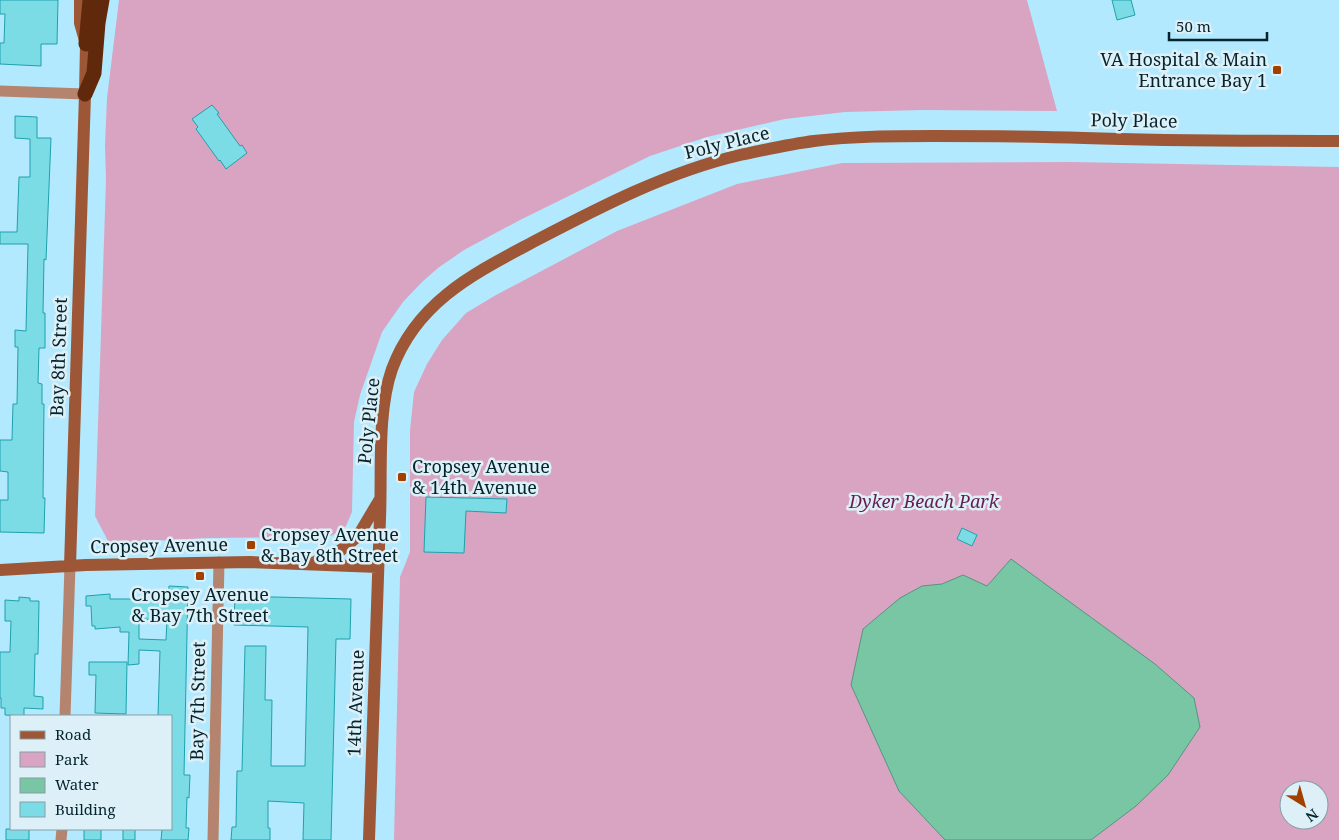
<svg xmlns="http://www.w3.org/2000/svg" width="1339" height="840" font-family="'Noto Serif',serif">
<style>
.green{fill:#d9a4c1;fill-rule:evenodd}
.water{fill:#78c6a4;stroke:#559580}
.building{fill:#7cdce6;stroke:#1fa0ac;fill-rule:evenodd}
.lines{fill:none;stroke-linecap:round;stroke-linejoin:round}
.street{stroke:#b5846f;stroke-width:11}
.secondary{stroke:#9d5737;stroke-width:12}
.highway{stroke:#61290c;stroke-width:15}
.poi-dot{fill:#a24000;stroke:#def0f7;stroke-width:2}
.labels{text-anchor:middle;stroke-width:5;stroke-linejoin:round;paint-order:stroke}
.poi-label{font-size:18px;fill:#03232d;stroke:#def0f7;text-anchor:start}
.street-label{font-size:18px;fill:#03232d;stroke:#def0f7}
.park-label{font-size:18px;font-style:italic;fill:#671c4e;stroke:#def0f7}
</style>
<rect width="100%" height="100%" fill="#b3e9fe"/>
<path class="green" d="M 119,0 L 1027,0 L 1057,111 L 922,110 L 845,112 L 785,119 L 707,137 L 650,156 L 520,220 L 464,250 L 438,268 L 422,282 L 403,302 L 382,332 L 360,395 L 354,422 L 352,512 L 346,526 L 333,535 L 327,537 L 208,538 L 109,543 L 95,516 L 106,179 L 105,145 L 107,98 Z
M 1072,162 L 1339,167 L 1339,840 L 394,840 L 400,577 L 410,552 L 410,430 L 414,392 L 427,364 L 442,340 L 466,313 L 496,295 L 617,231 L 737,184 L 842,163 ZM 1289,790 L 1319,790 L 1319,820 L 1289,820 Z"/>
<path class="water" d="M 1011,559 L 1155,664 L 1194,698 L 1200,727 L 1168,775 L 1136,806 L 1091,840 L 945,840 L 899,791 L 851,685 L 863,629 L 900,598 L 922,586 L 942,584 L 963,575 L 987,586 Z"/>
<path class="building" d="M 0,0 L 58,0 L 57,44 L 41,44 L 41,66 L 0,64 L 0,43 L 4,43 L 5,14 L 0,14 Z
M 1112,0 L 1131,0 L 1135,15 L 1117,20 Z
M 212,105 L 219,113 L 217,114 L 240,146 L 242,145 L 247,153 L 226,169 L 220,160 L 219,161 L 196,129 L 198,127 L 192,119 Z
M 15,116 L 37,117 L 37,138 L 51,138 L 46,260 L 44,259 L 43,313 L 45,313 L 45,348 L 39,348 L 38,383 L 42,384 L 42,404 L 44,404 L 43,498 L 45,498 L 44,533 L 0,532 L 0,500 L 8,500 L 8,472 L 0,471 L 0,440 L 12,440 L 13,404 L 17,404 L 18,347 L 15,347 L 15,330 L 26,331 L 28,244 L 0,244 L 0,232 L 17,232 L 19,177 L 30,177 L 30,139 L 15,138 Z
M 426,497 L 507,499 L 506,513 L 466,511 L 464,553 L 424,552 Z
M 962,528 L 977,535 L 972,546 L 957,539 Z
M 169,586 L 188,587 L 184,775 L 190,775 L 189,798 L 187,797 L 186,828 L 189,828 L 188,840 L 161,840 L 162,829 L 171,829 L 171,716 L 158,716 L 160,651 L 139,650 L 139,664 L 128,665 L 129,632 L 120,632 L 120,627 L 95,629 L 95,626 L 92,626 L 91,606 L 86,606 L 86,596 L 110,594 L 110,599 L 154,599 L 154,596 L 168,597 ZM 139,619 L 167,620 L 166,640 L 139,639 Z
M 235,596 L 351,599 L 350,639 L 336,639 L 331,840 L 303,840 L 304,803 L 268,801 L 268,828 L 270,828 L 270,840 L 231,840 L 232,827 L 236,827 L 237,771 L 242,771 L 245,646 L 266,646 L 265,700 L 272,700 L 271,766 L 305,766 L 308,627 L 234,625 Z
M 19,597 L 30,598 L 30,601 L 39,601 L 38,654 L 35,654 L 34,696 L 43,697 L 43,709 L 24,708 L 24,716 L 5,715 L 5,708 L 1,708 L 1,698 L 0,698 L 0,652 L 10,652 L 11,621 L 5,621 L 5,600 L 19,601 Z
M 89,662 L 127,662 L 126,714 L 95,713 L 96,675 L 89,675 Z
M 6,829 L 29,829 L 29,840 L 6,840 Z
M 84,829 L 101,829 L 101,840 L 84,840 Z
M 123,829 L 135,829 L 135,840 L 123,840 Z"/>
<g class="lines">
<path class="street" d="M 0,91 L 85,94
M 65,716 L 70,566
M 61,840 L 62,829
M 213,840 L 219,562"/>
<path class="secondary" d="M 313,563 L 341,550 L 358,536 L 380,499
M 70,566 L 85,94 L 86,44 L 80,23 L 80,0
M 0,570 L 86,565 L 250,562 L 378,567
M 369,840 C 373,733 376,625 380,518 C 382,471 377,412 392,369 C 417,301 475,273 533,242 C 600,207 667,172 740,155 C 764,150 790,144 814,141 C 854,136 894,136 934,136 C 984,136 1034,136 1084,138 C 1169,141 1254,141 1339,141"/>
<path class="highway" d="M 86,44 L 90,0
M 85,94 L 94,73 L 98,23 L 102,0"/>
</g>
<g class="poi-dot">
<rect x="1272" y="65" width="10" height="10" rx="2.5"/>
<rect x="397" y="472" width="10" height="10" rx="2.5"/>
<rect x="246" y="540" width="10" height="10" rx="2.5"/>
<rect x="195" y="571" width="10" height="10" rx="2.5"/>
</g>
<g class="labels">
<g class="poi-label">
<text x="1267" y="66" text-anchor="end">VA Hospital &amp; Main<tspan x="1267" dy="21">Entrance Bay 1</tspan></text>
<text x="412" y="473">Cropsey Avenue<tspan x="412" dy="21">&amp; 14th Avenue</tspan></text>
<text x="261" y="541">Cropsey Avenue<tspan x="261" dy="21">&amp; Bay 8th Street</tspan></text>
<text x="200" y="601" text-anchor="middle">Cropsey Avenue<tspan x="200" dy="21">&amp; Bay 7th Street</tspan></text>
</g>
<g class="street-label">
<text transform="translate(1134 121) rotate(1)" y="6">Poly Place</text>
<text transform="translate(727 143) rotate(-14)" y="6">Poly Place</text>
<text transform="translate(59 357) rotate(-88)" y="6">Bay 8th Street</text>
<text transform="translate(369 421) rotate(-84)" y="6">Poly Place</text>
<text transform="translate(159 546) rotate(-1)" y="6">Cropsey Avenue</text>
<text transform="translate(198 701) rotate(-89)" y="6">Bay 7th Street</text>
<text transform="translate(356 703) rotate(-88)" y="6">14th Avenue</text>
</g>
<g class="park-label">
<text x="924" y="508">Dyker Beach Park</text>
</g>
</g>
<rect x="10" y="715" width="162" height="115" fill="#def0f7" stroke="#869ea6"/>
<rect x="20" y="731" width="25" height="8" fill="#9d5737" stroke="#869ea6"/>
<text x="55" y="740" font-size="15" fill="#03232d">Road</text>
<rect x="20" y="752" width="25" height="15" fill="#d9a4c1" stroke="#869ea6"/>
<text x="55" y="765" font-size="15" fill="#03232d">Park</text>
<rect x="20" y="778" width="25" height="15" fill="#78c6a4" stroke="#869ea6"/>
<text x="55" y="790" font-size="15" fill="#03232d">Water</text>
<rect x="20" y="802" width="25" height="15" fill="#7cdce6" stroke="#869ea6"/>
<text x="55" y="815" font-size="15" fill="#03232d">Building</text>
<g transform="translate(1304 805) rotate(143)"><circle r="24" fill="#def0f7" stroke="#869ea6"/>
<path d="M0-4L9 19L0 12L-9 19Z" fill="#a24000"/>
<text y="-8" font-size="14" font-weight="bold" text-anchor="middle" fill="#03232d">N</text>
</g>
<path d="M1169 32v8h98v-8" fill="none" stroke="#03232d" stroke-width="2.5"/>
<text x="1176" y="32" font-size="15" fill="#03232d" stroke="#def0f7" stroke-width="4" paint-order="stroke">50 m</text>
</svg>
